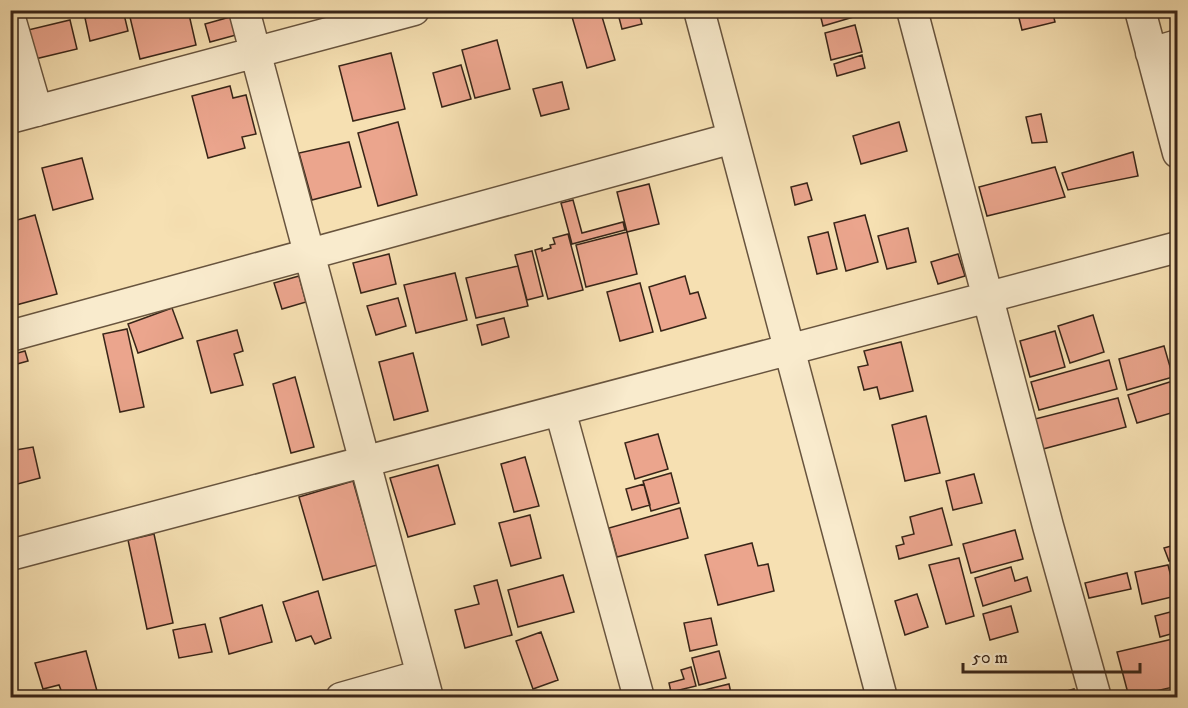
<svg xmlns="http://www.w3.org/2000/svg" width="1188" height="708" font-family="'IM FELL DW Pica',serif">
<style>
.building{fill:#eba58d;stroke:#392518;stroke-width:1.5}
.lines{fill:none;stroke-linecap:round;stroke-linejoin:round}
.minor-casing{stroke:#68543e;stroke-width:33}
.minor{stroke:#f9ebcd;stroke-width:30}
</style>
<rect width="100%" height="100%" fill="#f6e0b2"/>
<filter id="stains"><feTurbulence type="fractalNoise" baseFrequency=".00333" numOctaves="4"/><feColorMatrix values="0 0 0 0 .2 0 0 0 0 .09 0 0 0 0 .02 0 0 0 .5 -.17"/></filter>
<radialGradient id="worn" r=".72"><stop offset=".6" stop-color="#630" stop-opacity="0"/><stop offset="1" stop-color="#630" stop-opacity=".3"/></radialGradient>
<path class="building" d="M 113,10 L 123,10 L 128,31 L 90,41 L 85,18 Z
M 140,10 L 188,10 L 196,45 L 140,59 L 129,13 Z
M 570,10 L 600,10 L 615,60 L 587,68 Z
M 617,10 L 638,10 L 642,24 L 622,29 Z
M 819,10 L 866,10 L 867,13 L 823,26 Z
M 1017,10 L 1052,10 L 1055,22 L 1022,30 Z
M 1168,10 L 1178,10 L 1178,16 L 1170,18 Z
M 230,17 L 236,35 L 210,42 L 205,24 Z
M 70,20 L 77,49 L 35,59 L 28,30 Z
M 855,25 L 862,52 L 831,60 L 825,33 Z
M 497,40 L 510,89 L 475,98 L 462,50 Z
M 391,53 L 405,109 L 353,121 L 339,66 Z
M 862,55 L 865,68 L 837,76 L 834,64 Z
M 461,65 L 471,99 L 442,107 L 433,73 Z
M 562,82 L 569,109 L 541,116 L 533,89 Z
M 230,86 L 233,98 L 246,95 L 256,134 L 242,137 L 245,148 L 208,158 L 192,96 Z
M 1041,114 L 1047,142 L 1032,143 L 1026,117 Z
M 398,122 L 417,195 L 378,206 L 358,133 Z
M 899,122 L 907,151 L 861,164 L 853,136 Z
M 349,142 L 361,187 L 312,200 L 299,153 Z
M 1133,152 L 1138,176 L 1068,190 L 1062,173 Z
M 82,158 L 93,199 L 53,210 L 42,168 Z
M 1055,167 L 1065,197 L 987,216 L 979,187 Z
M 807,183 L 812,200 L 795,205 L 791,187 Z
M 649,184 L 659,224 L 627,232 L 617,192 Z
M 573,200 L 582,233 L 623,222 L 625,230 L 572,244 L 561,203 Z
M 35,215 L 57,294 L 16,305 L 10,286 L 10,222 Z
M 865,215 L 878,262 L 846,271 L 834,223 Z
M 908,228 L 916,262 L 887,269 L 878,236 Z
M 627,232 L 637,274 L 586,287 L 576,245 Z
M 828,232 L 837,269 L 817,274 L 808,237 Z
M 568,234 L 583,290 L 548,299 L 535,250 L 542,248 L 542,251 L 551,248 L 550,245 L 555,244 L 553,238 Z
M 532,251 L 543,296 L 527,300 L 515,255 Z
M 389,254 L 396,284 L 361,293 L 353,263 Z
M 958,254 L 965,276 L 938,284 L 931,262 Z
M 518,266 L 528,306 L 476,318 L 466,278 Z
M 455,273 L 467,320 L 416,333 L 404,285 Z
M 299,276 L 306,302 L 282,309 L 274,283 Z
M 685,276 L 690,294 L 698,292 L 706,318 L 661,331 L 649,287 Z
M 640,283 L 653,332 L 620,341 L 607,292 Z
M 398,298 L 406,326 L 376,335 L 367,306 Z
M 172,308 L 183,338 L 138,353 L 128,324 Z
M 1093,315 L 1104,352 L 1070,363 L 1058,326 Z
M 504,318 L 509,337 L 482,345 L 477,325 Z
M 127,329 L 144,407 L 120,412 L 103,334 Z
M 237,330 L 243,351 L 234,354 L 243,385 L 211,393 L 197,341 Z
M 1055,331 L 1065,367 L 1030,377 L 1020,341 Z
M 901,342 L 913,391 L 880,399 L 877,387 L 864,390 L 858,367 L 868,365 L 864,351 Z
M 1164,346 L 1173,377 L 1127,390 L 1119,359 Z
M 25,351 L 28,361 L 17,364 L 14,354 Z
M 413,353 L 428,411 L 394,420 L 379,362 Z
M 1109,360 L 1117,389 L 1039,410 L 1031,382 Z
M 295,377 L 314,447 L 291,453 L 273,384 Z
M 1173,381 L 1178,395 L 1178,411 L 1137,423 L 1128,395 Z
M 1118,398 L 1126,427 L 1043,449 L 1035,419 Z
M 926,416 L 940,473 L 905,481 L 892,425 Z
M 658,434 L 668,469 L 635,479 L 625,443 Z
M 33,447 L 40,478 L 10,486 L 10,451 Z
M 525,457 L 539,506 L 514,512 L 501,464 Z
M 438,465 L 455,524 L 408,537 L 390,478 Z
M 671,473 L 679,503 L 651,511 L 643,481 Z
M 974,474 L 982,503 L 953,510 L 946,481 Z
M 353,481 L 377,565 L 323,580 L 299,497 Z
M 644,484 L 650,505 L 632,510 L 626,489 Z
M 680,508 L 688,538 L 617,557 L 609,528 Z
M 942,508 L 952,545 L 899,559 L 896,546 L 904,544 L 902,537 L 914,534 L 910,517 Z
M 530,515 L 541,558 L 511,566 L 499,523 Z
M 1015,530 L 1023,559 L 971,573 L 963,544 Z
M 154,534 L 173,623 L 147,629 L 128,540 Z
M 752,543 L 758,566 L 768,564 L 774,591 L 718,605 L 705,555 Z
M 1178,544 L 1178,558 L 1169,561 L 1164,548 Z
M 959,558 L 974,616 L 946,624 L 929,565 Z
M 1168,565 L 1176,596 L 1142,604 L 1135,572 Z
M 1011,567 L 1015,581 L 1027,577 L 1031,591 L 983,606 L 975,578 Z
M 1127,573 L 1131,589 L 1089,598 L 1085,583 Z
M 563,575 L 574,612 L 518,627 L 508,590 Z
M 497,580 L 512,635 L 465,648 L 455,610 L 479,604 L 474,586 Z
M 318,591 L 331,638 L 315,644 L 311,636 L 296,641 L 283,602 Z
M 917,594 L 928,627 L 905,635 L 895,601 Z
M 262,605 L 272,642 L 229,654 L 220,618 Z
M 1011,606 L 1018,632 L 990,640 L 983,614 Z
M 1178,610 L 1178,632 L 1160,637 L 1155,616 Z
M 711,618 L 717,645 L 690,651 L 684,623 Z
M 205,624 L 212,652 L 179,658 L 173,630 Z
M 541,632 L 558,680 L 533,689 L 516,641 Z
M 1177,638 L 1178,686 L 1129,697 L 1117,652 Z
M 86,651 L 97,691 L 64,698 L 59,685 L 43,689 L 35,663 Z
M 719,651 L 726,678 L 699,685 L 692,658 Z
M 691,667 L 696,686 L 671,692 L 669,683 L 684,679 L 681,670 Z
M 729,684 L 732,698 L 698,698 L 696,692 Z
M 1074,689 L 1076,698 L 1056,698 L 1056,694 Z
M 569,691 L 570,698 L 541,698 Z"/>
<g class="lines">
<defs>
<path id="minor" d="M 244,10 L 428,698
M 699,10 L 882,698
M 912,10 L 1048,526 L 1096,698
M 1140,10 L 1178,153
M 10,18 L 37,111
M 1151,53 L 1178,45
M 10,118 L 414,10
M 10,336 L 733,138
M 560,410 L 639,698
M 10,555 L 1178,247
M 341,698 L 422,675"/>
</defs>
<use href="#minor" class="minor-casing"/>
<use href="#minor" class="minor"/>
</g>
<rect width="1188" height="708" fill="none" stroke="#f6e0b2" stroke-width="36"/>
<rect x="12" y="12" width="1164" height="684" fill="none" stroke="#392518" stroke-width="3"/>
<rect x="18" y="18" width="1152" height="672" fill="none" stroke="#392518" stroke-width="1.5"/>
<path d="M963 663v9h177v-9" fill="none" stroke="#392518" stroke-width="3"/>
<text x="972" y="663" font-size="18" fill="#392518" stroke="#f9ebcd" stroke-width="4.5" paint-order="stroke">50 m</text>
<rect width="100%" height="100%" filter="url(#stains)"/>
<rect width="100%" height="100%" fill="url(#worn)"/>
</svg>
